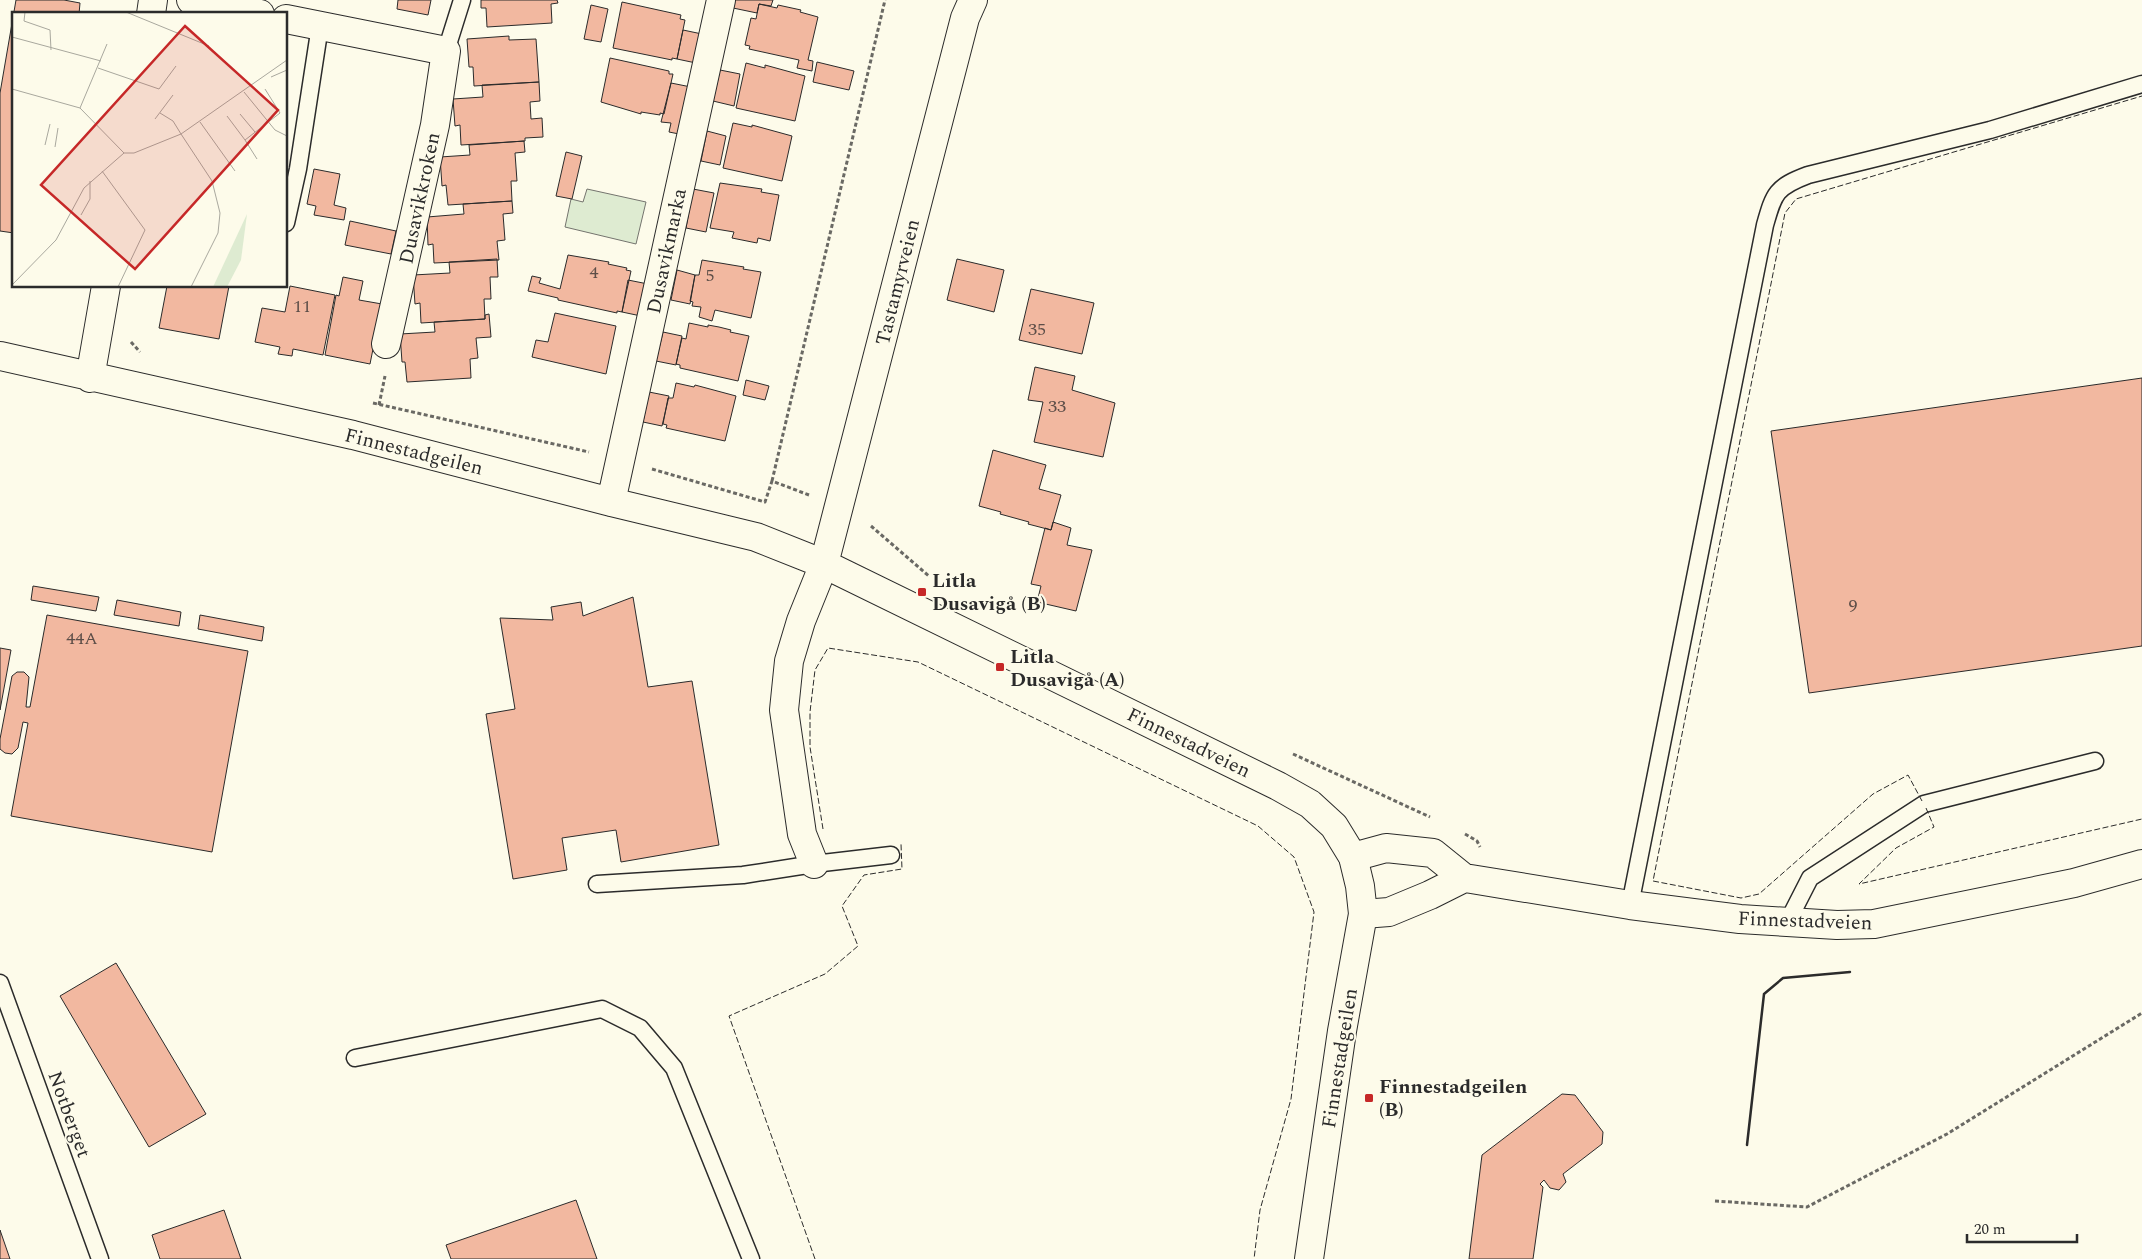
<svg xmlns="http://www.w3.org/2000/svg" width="2142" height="1259" font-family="Spectral,serif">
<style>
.green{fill:#deebd1;stroke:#74746e}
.building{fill:#f2b8a0;stroke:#2b2b2b}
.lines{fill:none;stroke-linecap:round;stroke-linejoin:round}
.lane-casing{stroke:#2b2b2b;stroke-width:19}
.street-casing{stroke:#2b2b2b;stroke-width:30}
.secondary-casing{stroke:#2b2b2b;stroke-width:30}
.path{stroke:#6a6964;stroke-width:3;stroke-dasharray:4 2.5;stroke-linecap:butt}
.lane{stroke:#fdfbea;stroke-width:16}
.street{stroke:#fdfbea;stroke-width:28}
.secondary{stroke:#fdfbea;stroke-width:28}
.fence{stroke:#2b2b2b;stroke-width:1;stroke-dasharray:6 2.5;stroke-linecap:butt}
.wall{stroke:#2b2b2b;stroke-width:2.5}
.poi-dot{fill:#c62828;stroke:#fdfbea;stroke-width:2}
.labels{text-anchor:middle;stroke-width:4;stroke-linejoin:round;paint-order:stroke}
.number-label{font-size:18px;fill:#5d4e48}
.street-label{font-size:20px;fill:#2b2b2b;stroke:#fdfbea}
.poi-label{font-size:20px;font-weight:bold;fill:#2b2b2b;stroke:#fdfbea;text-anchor:start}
.inset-road{fill:none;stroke:#a9a89e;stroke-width:1}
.view{fill:#c62828;fill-opacity:0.15;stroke:#c62828;stroke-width:2.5}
.inset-edge{fill:none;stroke:#2b2b2b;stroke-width:2.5}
</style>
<rect width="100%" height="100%" fill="#fdfbea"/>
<path class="green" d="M 587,189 L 646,202 L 636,244 L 565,227 L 571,199 L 583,202 Z"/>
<path class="building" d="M 16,0 L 64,0 L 80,3 L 79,14 L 14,14 L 14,233 L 0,231 L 0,93 Z
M 398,0 L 431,0 L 428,15 L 397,9 Z
M 481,0 L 557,0 L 558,3 L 551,4 L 552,23 L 487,27 L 486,8 L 481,8 Z
M 734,0 L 773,0 L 771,6 L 759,4 L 757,13 L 733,8 Z
M 622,2 L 681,15 L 680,19 L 685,20 L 677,59 L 672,58 L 672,60 L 613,48 Z
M 759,4 L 777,8 L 778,5 L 801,10 L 800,12 L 818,17 L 808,60 L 813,61 L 812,71 L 797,68 L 799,60 L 749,49 L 750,46 L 745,45 L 751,18 L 756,19 Z
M 591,5 L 608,9 L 601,42 L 584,39 Z
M 683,30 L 702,34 L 696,63 L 677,59 Z
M 509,36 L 509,40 L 536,39 L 539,82 L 474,86 L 473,67 L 469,67 L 467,39 Z
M 610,58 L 669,71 L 669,74 L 673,74 L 664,114 L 660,113 L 660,115 L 641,112 L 641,114 L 601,102 Z
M 817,62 L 854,71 L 849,90 L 813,82 Z
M 746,63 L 765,68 L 765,65 L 805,76 L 795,121 L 736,108 Z
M 720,70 L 740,74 L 734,106 L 713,101 Z
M 539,82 L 540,101 L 530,102 L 531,119 L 542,118 L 543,137 L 525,138 L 525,141 L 461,145 L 460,125 L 455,126 L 453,99 L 483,97 L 482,85 Z
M 671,83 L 691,87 L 679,134 L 669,132 L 671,123 L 661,122 Z
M 733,123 L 752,127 L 752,125 L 792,136 L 782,181 L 723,168 Z
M 707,131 L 726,136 L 720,165 L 701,161 Z
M 524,141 L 525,152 L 515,153 L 517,181 L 511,181 L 512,201 L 448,205 L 446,185 L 442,186 L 440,157 L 470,155 L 469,145 Z
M 566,152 L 582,156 L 572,199 L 556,196 Z
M 314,169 L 340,174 L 334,205 L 346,208 L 344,220 L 314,215 L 316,206 L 307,204 Z
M 720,183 L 762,189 L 761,192 L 779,195 L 770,241 L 758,238 L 757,243 L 732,238 L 734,232 L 710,228 Z
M 693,189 L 714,193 L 706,232 L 686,228 Z
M 512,201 L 513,213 L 503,214 L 505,240 L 497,241 L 499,260 L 434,263 L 433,244 L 428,245 L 427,217 L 464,214 L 463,204 Z
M 350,221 L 396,231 L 391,254 L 345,245 Z
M 568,255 L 609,262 L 608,264 L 627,268 L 626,270 L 631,271 L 622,312 L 617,311 L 617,313 L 558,300 L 558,298 L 528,291 L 532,276 L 541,278 L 539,283 L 560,289 Z
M 497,259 L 498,277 L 490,277 L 491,299 L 484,299 L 485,319 L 421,323 L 420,303 L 415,304 L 413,275 L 450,273 L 449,262 Z
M 957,259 L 1004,270 L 994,312 L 947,300 Z
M 702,260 L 744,267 L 743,269 L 761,272 L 751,318 L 715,310 L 712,321 L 699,317 L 701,307 L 692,306 L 693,302 L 690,301 L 695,275 L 699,275 Z
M 677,270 L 695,275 L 690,304 L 671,300 Z
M 343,277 L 363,281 L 359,300 L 382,304 L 370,364 L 325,355 L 336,295 L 339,296 Z
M 628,280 L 648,284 L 641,316 L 622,312 Z
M 167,286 L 229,286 L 219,339 L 159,328 Z
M 290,286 L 335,295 L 323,355 L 293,349 L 292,356 L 278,354 L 280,347 L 255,342 L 262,308 L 285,312 Z
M 1031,289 L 1094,303 L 1082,354 L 1019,340 Z
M 555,313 L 616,326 L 606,374 L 532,357 L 536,340 L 548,342 Z
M 489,314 L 491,337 L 476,338 L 478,358 L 470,359 L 471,378 L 407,382 L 405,362 L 402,362 L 400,334 L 435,332 L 434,322 L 485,319 L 485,315 Z
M 689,323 L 708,327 L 708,325 L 719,327 L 731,330 L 730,332 L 749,336 L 738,381 L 680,368 L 680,365 L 676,364 L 682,338 L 686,339 Z
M 663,332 L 682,336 L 676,365 L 656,361 Z
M 1035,367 L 1075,376 L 1072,390 L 1115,403 L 1103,457 L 1034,442 L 1043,402 L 1028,400 Z
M 2142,378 L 2142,646 L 1809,693 L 1771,431 Z
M 746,380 L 769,386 L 765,400 L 743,395 Z
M 676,383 L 694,387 L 695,385 L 736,396 L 725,441 L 666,428 L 667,425 L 663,424 L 668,398 L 673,398 Z
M 649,392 L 669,396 L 662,426 L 643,422 Z
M 993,450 L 1046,465 L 1039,489 L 1061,495 L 1051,530 L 1028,524 L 1029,522 L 1000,514 L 1001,512 L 979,506 Z
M 1053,522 L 1071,528 L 1067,545 L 1092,550 L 1076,611 L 1037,602 L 1041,586 L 1031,584 L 1045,528 L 1051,530 Z
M 33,586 L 99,597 L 96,611 L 31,600 Z
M 633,597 L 648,687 L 692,681 L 719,845 L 621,862 L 616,830 L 562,838 L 567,870 L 513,879 L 486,714 L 515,709 L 500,618 L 553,620 L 551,607 L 581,602 L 583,616 Z
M 117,600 L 181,612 L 179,626 L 114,615 Z
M 47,615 L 248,651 L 212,852 L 11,816 L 28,723 L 23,722 L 18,748 L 12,754 L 5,753 L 0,749 L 0,739 L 12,676 L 17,672 L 24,672 L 29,677 L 26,707 L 30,707 Z
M 200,615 L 264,627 L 262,641 L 198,629 Z
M 0,648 L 11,650 L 0,710 Z
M 116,963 L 206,1114 L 149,1147 L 60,996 Z
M 1562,1094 L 1575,1095 L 1603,1132 L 1602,1144 L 1563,1174 L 1566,1182 L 1559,1190 L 1550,1188 L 1544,1180 L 1540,1184 L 1543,1187 L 1533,1259 L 1469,1259 L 1482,1155 Z
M 576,1200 L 597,1259 L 451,1259 L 446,1245 Z
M 224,1210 L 241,1259 L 160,1259 L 152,1235 Z
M 0,1230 L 10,1259 L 0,1259 Z"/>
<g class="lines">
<defs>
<path id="lane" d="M 446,51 L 462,0
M 286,223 L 298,169 L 320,26
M 597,884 L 743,875 L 814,864 L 891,855
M 1630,905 L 1765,225 C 1774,193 1776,187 1808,175 L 1990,130 L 2142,84
M 1787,923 L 1810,878 L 1924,804 L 2095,761
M 0,983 L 100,1259
M 355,1058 L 602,1009 L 640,1028 L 674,1068 L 751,1259"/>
<path id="street" d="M 191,0 L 260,14
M 151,14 L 153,0
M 286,19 L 446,51 L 435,125 L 386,344
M 0,356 L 353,435 L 611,502 L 756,537 L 824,564 L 801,621 L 789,661 L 784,710 L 802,834 L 814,864
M 90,378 L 106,286
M 611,502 L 721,0
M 1353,857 L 1386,848 L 1433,853 L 1464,878 L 1471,879 L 1630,905 L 1740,919 L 1837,925 L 1874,924 L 2074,883 L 2142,864
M 1363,914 L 1389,912 L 1430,895 L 1464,878"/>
<path id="secondary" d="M 973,0 L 965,18 L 824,564 L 1278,786 L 1310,804 L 1334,826 L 1353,857 L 1360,886 L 1363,914 L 1342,1031 L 1309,1259"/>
</defs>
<use href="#lane" class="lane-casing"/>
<use href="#street" class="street-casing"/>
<use href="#secondary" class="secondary-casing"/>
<path class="path" d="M 131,342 L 140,352
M 373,403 L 589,452
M 379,405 L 385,376
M 652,469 L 765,502 L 772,481 L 809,495
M 772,481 L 885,0
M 871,526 L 930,577
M 1293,754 L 1430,817
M 1465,834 L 1477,841 L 1480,847
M 1715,1201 L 1807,1207 L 1947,1134 L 2142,1013"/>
<use href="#lane" class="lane"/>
<use href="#street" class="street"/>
<use href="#secondary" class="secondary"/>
<path class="fence" d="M 1922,801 L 1908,775 L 1873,794 L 1759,894 L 1741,898 L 1653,881 L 1785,213 L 1796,199 L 2142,96
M 1926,808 L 1934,827 L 1896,848 L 1859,884 L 2142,819
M 823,829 L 810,747 L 810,712 L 815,670 L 828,648 L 918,662 L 1258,826 L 1294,857 L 1314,912 L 1291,1099 L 1260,1210 L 1254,1259
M 815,1259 L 729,1016 L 825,974 L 858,946 L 842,906 L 864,875 L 902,869 L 901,844"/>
<path class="wall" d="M 1747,1145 L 1764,994 L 1783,978 L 1850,972"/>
</g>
<g class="poi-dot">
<rect x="917" y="587" width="10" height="10" rx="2.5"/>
<rect x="995" y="662" width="10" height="10" rx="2.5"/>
<rect x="1364" y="1093" width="10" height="10" rx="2.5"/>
</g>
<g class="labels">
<g class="number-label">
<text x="594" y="278">4</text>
<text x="710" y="281">5</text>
<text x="302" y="312">11</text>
<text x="1037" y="335">35</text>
<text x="1057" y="412">33</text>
<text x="1853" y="611">9</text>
<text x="82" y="644">44A</text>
</g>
<g class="street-label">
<text transform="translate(419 198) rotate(-78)" y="7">Dusavikkroken</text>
<text transform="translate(666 251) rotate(-78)" y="7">Dusavikmarka</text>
<text transform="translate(897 282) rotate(-76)" y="7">Tastamyrveien</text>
<text transform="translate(414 451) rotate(14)" y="7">Finnestadgeilen</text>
<text transform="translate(1189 742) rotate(26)" y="7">Finnestadveien</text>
<text transform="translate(1805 920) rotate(2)" y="7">Finnestadveien</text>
<text transform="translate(1339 1058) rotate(-81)" y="7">Finnestadgeilen</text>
<text transform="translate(70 1114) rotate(70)" y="7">Notberget</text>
</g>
<g class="poi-label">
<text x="932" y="587">Litla<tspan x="932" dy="23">Dusavigå (B)</tspan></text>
<text x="1010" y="663">Litla<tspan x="1010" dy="23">Dusavigå (A)</tspan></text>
<text x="1379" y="1093">Finnestadgeilen<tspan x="1379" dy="23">(B)</tspan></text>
</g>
</g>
<g transform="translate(12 12)">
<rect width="275" height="275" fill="#fdfbea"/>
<path d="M 235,202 L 229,248 L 215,275 L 201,275 Z" fill="#deebd1"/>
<path class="inset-road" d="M 13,0 L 12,9 L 38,18 L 39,38M 114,0 L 197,34M 0,25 L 89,49M 86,56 L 147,77 L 164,54M 259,65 L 275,58M 0,77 L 68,96 L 112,141 L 122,141 L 169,122 L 200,169 L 208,201 L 206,221 L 179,275M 232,80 L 263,118 L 275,124M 68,96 L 95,32M 148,101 L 161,109 L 169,122 L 275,48M 228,102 L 243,120M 215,104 L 233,128 L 268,101 L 253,77M 143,107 L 161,83M 188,110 L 223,159M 233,128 L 245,147M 33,133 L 38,112M 43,135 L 46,116M 90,159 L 133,218 L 106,275M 69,203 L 78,187 L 78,169M 0,273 L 44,228 L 72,176 L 112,141"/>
<path class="view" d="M 173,14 L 266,98 L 123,257 L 29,173 Z"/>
<rect width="275" height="275" class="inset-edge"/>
</g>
<path d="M1967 1234v8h110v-8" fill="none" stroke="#2b2b2b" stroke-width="2.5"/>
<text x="1974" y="1234" font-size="15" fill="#2b2b2b" stroke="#fdfbea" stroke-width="4" paint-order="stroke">20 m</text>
</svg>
